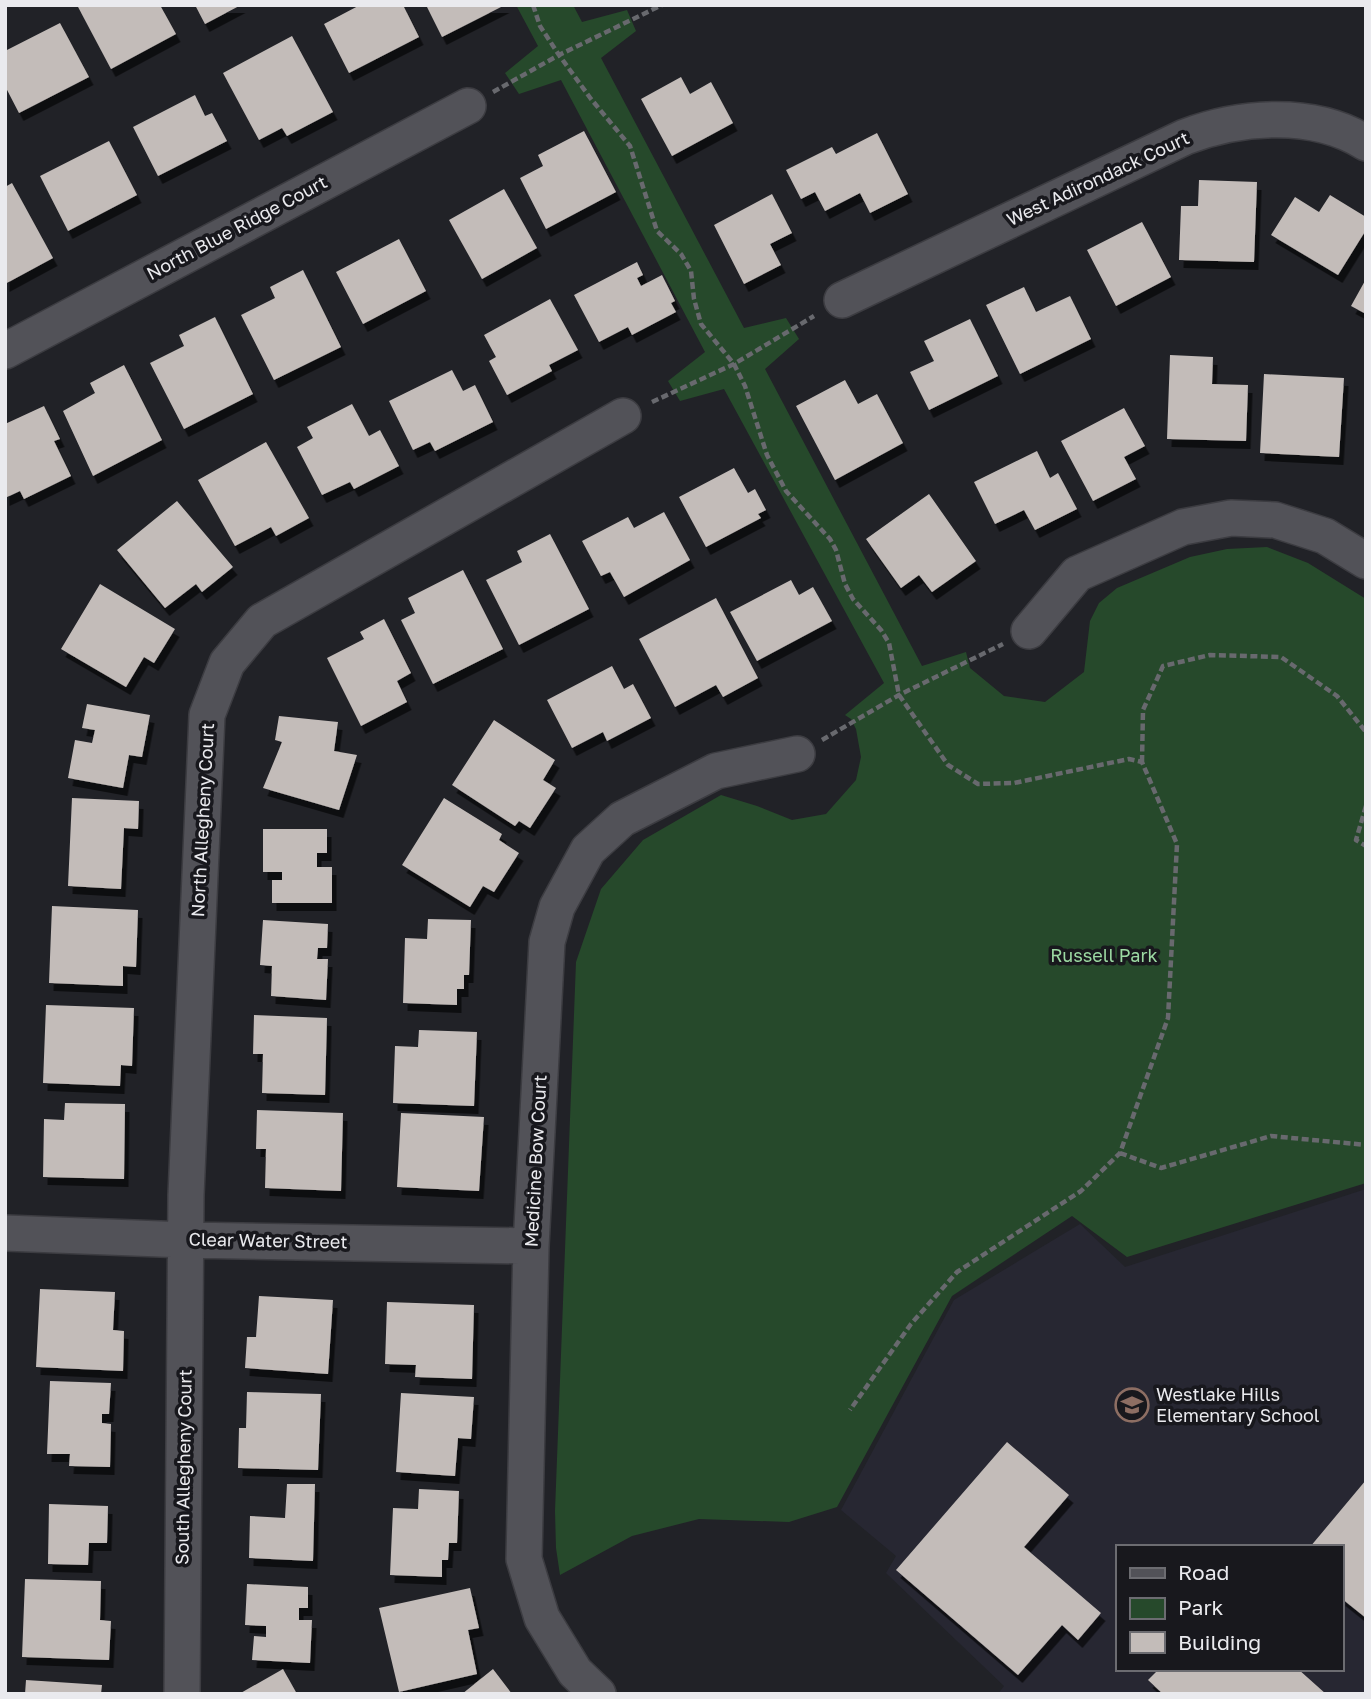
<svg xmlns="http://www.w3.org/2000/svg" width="1371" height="1699" font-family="'Golos Text',sans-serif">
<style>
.built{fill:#272732;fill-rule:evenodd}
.green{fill:#26492b}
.building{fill:#c3bcb9;filter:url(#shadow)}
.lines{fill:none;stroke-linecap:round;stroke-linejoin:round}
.minor-casing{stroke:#3c3c41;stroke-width:38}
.path{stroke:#68696e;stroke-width:4.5;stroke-dasharray:7 3.5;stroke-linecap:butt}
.minor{stroke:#525258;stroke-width:35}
.labels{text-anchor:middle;stroke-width:7;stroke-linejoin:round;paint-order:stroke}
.street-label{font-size:18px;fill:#eaeaee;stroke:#18181d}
.park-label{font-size:18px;fill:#9cdaa3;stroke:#18181d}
.poi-label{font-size:18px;fill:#eaeaee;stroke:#18181d;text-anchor:start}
</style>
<defs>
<filter id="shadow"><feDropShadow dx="4.5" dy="8" stdDeviation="0" flood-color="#0009"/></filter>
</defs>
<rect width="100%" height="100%" fill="#212227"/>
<path class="built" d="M 1366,1189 L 1366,1694 L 998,1694 L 1004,1686 L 886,1573 L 896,1556 L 841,1510 L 954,1300 L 1080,1224 L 1125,1267 ZM 1117,1547 L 1341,1547 L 1341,1669 L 1117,1669 Z"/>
<path class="green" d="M 516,5 L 573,5 L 582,22 L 627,10 L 636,31 L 601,58 L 744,328 L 786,318 L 799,339 L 765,369 L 922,666 L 966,652 L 970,668 L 1004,696 L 1045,702 L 1084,672 L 1090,621 L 1099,603 L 1117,588 L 1190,557 L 1227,549 L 1267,547 L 1308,563 L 1366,599 L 1366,1183 L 1127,1257 L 1072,1216 L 952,1296 L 837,1507 L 789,1522 L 699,1519 L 632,1536 L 560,1575 L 556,1548 L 555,1511 L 576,962 L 601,889 L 643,840 L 721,795 L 757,806 L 792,820 L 826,814 L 856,780 L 861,757 L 856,729 L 851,719 L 845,715 L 884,683 L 724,389 L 680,401 L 668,381 L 705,352 L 561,80 L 519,94 L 505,73 L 538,46 Z"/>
<path class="building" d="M 77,5 L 160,5 L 176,34 L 111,69 Z
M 195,5 L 241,5 L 205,24 Z
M 360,5 L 403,5 L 419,37 L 349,73 L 324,24 Z
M 426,5 L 505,5 L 442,37 Z
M 60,23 L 89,77 L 19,113 L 5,86 L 5,51 Z
M 292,36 L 333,112 L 287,136 L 282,128 L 259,140 L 223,73 Z
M 681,77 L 690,94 L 711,82 L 733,123 L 672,156 L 641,99 Z
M 195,95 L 205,116 L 212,113 L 227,141 L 158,176 L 133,127 Z
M 584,131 L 616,192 L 546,229 L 520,178 L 543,166 L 538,155 Z
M 877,133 L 908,194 L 870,213 L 860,193 L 825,211 L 815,192 L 801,199 L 786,170 L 832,147 L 836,154 Z
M 109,141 L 137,195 L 68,231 L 40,176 Z
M 1199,180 L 1257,182 L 1254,262 L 1179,260 L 1181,206 L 1198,206 Z
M 12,183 L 53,258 L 5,284 L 5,187 Z
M 504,189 L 537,248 L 482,279 L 449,220 Z
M 772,194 L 792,233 L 770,244 L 781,265 L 744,284 L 714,225 Z
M 1330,195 L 1366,217 L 1366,230 L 1338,275 L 1271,235 L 1295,197 L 1319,212 Z
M 1142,222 L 1171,277 L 1116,306 L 1087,250 Z
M 399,239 L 426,291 L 363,324 L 336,272 Z
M 637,262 L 643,275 L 637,278 L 641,286 L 662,275 L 675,301 L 671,303 L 676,312 L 632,335 L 628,327 L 599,342 L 574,295 Z
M 303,270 L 341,347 L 274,380 L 241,315 L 275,298 L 270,287 Z
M 1366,279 L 1366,314 L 1351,306 Z
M 1024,287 L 1036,312 L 1070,296 L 1091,339 L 1020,374 L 986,305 Z
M 550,299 L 578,350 L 549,365 L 552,371 L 507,395 L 489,361 L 496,357 L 484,335 Z
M 215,317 L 253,394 L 184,429 L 150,363 L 184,346 L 179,335 Z
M 970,319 L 998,376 L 929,410 L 910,372 L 934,361 L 924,341 Z
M 1170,355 L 1213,357 L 1212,384 L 1248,385 L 1246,441 L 1167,439 Z
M 124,365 L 162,440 L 93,476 L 63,411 L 95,393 L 90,383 Z
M 452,370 L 463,391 L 475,385 L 493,422 L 435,451 L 430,442 L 413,450 L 389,401 Z
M 1264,374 L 1344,378 L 1339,457 L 1260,453 Z
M 845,380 L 858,404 L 877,394 L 903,443 L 835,480 L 796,406 Z
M 352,404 L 369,436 L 380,430 L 399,466 L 354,489 L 350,482 L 322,495 L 297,447 L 313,438 L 307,427 Z
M 44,406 L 60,439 L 54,441 L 71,476 L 24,499 L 20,491 L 5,498 L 5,424 Z
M 1124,408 L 1145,446 L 1124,457 L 1136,479 L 1093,501 L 1061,441 Z
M 266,442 L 309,518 L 276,536 L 271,527 L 235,546 L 198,480 Z
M 1037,451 L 1050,478 L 1058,473 L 1077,509 L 1035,530 L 1024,510 L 995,524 L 974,482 Z
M 734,468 L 748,493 L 755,489 L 766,510 L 758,514 L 761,518 L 706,547 L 679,497 Z
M 929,494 L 976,561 L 932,592 L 919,575 L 901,588 L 866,539 Z
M 177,501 L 233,567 L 202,592 L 196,584 L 165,608 L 117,550 Z
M 664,512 L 690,560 L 624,597 L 610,572 L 601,576 L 582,541 L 628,517 L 634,528 Z
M 550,534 L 589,609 L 519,645 L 486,580 L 522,562 L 517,551 Z
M 463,570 L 503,649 L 433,684 L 401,620 L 415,613 L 408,598 Z
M 791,580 L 799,595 L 813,587 L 832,621 L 757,661 L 730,612 Z
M 100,584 L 175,629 L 154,663 L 144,657 L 126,687 L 61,649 Z
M 716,598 L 758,678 L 723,697 L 716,685 L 675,707 L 639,639 Z
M 384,619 L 411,673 L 397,681 L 407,702 L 361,726 L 327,658 L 364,639 L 360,632 Z
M 612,666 L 624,689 L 633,684 L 651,718 L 607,741 L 603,732 L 572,748 L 547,700 Z
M 87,704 L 150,715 L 142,757 L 129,755 L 123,788 L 68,778 L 75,740 L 92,743 L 95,730 L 82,728 Z
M 279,716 L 338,722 L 334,751 L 357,755 L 339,810 L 263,788 L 282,742 L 275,740 Z
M 494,720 L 555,760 L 543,780 L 556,788 L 530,828 L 519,821 L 515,826 L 452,785 Z
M 72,798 L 139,801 L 138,829 L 124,828 L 121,889 L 68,886 Z
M 444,798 L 502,834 L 499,840 L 519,853 L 494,892 L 483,886 L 470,907 L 402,865 Z
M 263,829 L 327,829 L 327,853 L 317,853 L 317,867 L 332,867 L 332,903 L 272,903 L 272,880 L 282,880 L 282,872 L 263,872 Z
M 52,906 L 138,910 L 136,967 L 123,966 L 123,986 L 49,983 Z
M 428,919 L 471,920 L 469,975 L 464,975 L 464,989 L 457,989 L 457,1005 L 403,1003 L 405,938 L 427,939 Z
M 263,920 L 328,924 L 327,948 L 318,948 L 317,959 L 328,959 L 326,1000 L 271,996 L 272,966 L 260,965 Z
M 46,1005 L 134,1008 L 132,1066 L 121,1065 L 120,1086 L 43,1083 Z
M 254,1015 L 327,1018 L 325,1095 L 262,1093 L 263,1054 L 253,1054 Z
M 419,1030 L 477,1032 L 474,1106 L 393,1103 L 395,1046 L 418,1047 Z
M 65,1103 L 125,1104 L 124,1179 L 43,1177 L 44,1119 L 64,1120 Z
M 257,1110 L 343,1113 L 341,1191 L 265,1188 L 266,1149 L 256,1149 Z
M 401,1113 L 484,1117 L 479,1191 L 397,1187 Z
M 40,1289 L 115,1292 L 113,1330 L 124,1331 L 123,1371 L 36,1367 Z
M 259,1296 L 333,1300 L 328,1374 L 245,1368 L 247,1337 L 256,1337 Z
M 387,1302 L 474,1305 L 472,1379 L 415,1377 L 416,1365 L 385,1364 Z
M 50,1381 L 111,1383 L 109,1414 L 102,1414 L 102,1423 L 111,1424 L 110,1467 L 69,1466 L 70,1454 L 47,1454 Z
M 247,1392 L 321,1394 L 318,1470 L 238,1468 L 239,1428 L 246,1428 Z
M 401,1393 L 474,1397 L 471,1439 L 458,1438 L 455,1476 L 396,1472 Z
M 1007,1442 L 1069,1495 L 1024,1547 L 1101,1613 L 1078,1640 L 1062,1625 L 1018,1675 L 896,1570 Z
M 1366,1480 L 1366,1618 L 1341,1598 L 1341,1547 L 1310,1547 Z
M 287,1484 L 315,1484 L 313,1561 L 249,1558 L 250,1516 L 285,1518 Z
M 419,1489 L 459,1491 L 457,1543 L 449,1543 L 448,1560 L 442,1560 L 442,1577 L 390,1575 L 393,1508 L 418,1509 Z
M 49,1504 L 108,1506 L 107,1543 L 89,1543 L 88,1565 L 48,1564 Z
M 25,1579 L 101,1581 L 100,1620 L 111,1621 L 109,1660 L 22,1657 Z
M 247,1584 L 308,1587 L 308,1608 L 299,1608 L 299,1620 L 312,1620 L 310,1663 L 252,1660 L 254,1636 L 266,1637 L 266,1626 L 245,1625 Z
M 470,1588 L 479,1628 L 468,1630 L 477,1674 L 399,1692 L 379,1608 Z
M 283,1669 L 297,1694 L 239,1694 Z
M 493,1669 L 512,1694 L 462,1694 Z
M 1153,1669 L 1287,1669 L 1290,1672 L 1292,1669 L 1298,1669 L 1326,1694 L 1163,1694 L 1148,1680 L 1156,1672 Z
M 26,1680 L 102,1685 L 101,1694 L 25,1694 Z"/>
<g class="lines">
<defs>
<path id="minor" d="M 842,300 L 1185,137 C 1240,116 1314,110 1366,143
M 5,351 L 468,106
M 1029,631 L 1077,574 L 1183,527 L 1231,518 L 1275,520 L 1325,536 L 1366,561
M 5,1233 L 186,1240 L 531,1246
M 182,1694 L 186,1195 L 207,715 L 227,663 L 262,621 L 623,416
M 598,1694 L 575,1672 L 542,1618 L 524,1559 L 531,1246 L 547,942 L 557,907 L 588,850 L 622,819 L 716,771 L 797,754"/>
</defs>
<use href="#minor" class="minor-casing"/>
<path class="path" d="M 533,5 L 540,26 L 559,55 L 591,99 L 630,146 L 657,231 L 681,254 L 691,271 L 694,299 L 701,324 L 734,364 L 745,386 L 767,455 L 786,491 L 830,539 L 836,550 L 845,584 L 853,599 L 881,630 L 889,643 L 899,695 L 948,765 L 978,784 L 1014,783 L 1129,759 L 1142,762 L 1177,844 L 1168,1018 L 1120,1153 L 1081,1191 L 957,1272 L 911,1324 L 850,1410
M 493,92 L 559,55 L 662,5
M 652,402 L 734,364 L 814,316
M 822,740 L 899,695 L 1003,644
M 1142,762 L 1143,710 L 1163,666 L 1210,655 L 1281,657 L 1337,696 L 1366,732
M 1366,806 L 1356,840 L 1366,846
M 1120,1153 L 1161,1168 L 1271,1136 L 1366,1145"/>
<use href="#minor" class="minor"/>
</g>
<defs>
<symbol id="school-ring" viewBox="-11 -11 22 22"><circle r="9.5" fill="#18181d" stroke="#8d6e63" stroke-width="1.5"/><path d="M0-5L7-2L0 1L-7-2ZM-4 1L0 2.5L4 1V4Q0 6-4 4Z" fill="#8d6e63"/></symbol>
</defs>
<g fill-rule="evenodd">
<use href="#school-ring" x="1113" y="1386" width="38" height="38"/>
</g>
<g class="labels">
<g class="street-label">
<text transform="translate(1098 179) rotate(-25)" y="6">West Adirondack Court</text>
<text transform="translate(237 228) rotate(-28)" y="6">North Blue Ridge Court</text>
<text transform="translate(203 820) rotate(-87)" y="6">North Allegheny Court</text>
<text transform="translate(536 1161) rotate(-87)" y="6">Medicine Bow Court</text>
<text transform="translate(268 1241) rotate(1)" y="6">Clear Water Street</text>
<text transform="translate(184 1467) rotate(-89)" y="6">South Allegheny Court</text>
</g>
<g class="park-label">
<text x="1104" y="962">Russell Park</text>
</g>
<g class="poi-label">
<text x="1156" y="1401">Westlake Hills<tspan x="1156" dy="21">Elementary School</tspan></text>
</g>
</g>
<rect width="1371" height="1699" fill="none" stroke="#eaeaee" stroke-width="14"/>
<rect x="1116" y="1545" width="228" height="126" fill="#18181d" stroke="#6c6c71" stroke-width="2"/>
<rect x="1130" y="1568" width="35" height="10" fill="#525258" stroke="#6c6c71" stroke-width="2"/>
<text x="1178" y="1580" font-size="21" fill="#eaeaee">Road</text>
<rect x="1130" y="1598" width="35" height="21" fill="#26492b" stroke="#6c6c71" stroke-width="2"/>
<text x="1178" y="1615" font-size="21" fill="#eaeaee">Park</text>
<rect x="1130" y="1632" width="35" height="21" fill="#c3bcb9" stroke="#6c6c71" stroke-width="2"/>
<text x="1178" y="1650" font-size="21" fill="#eaeaee">Building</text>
</svg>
